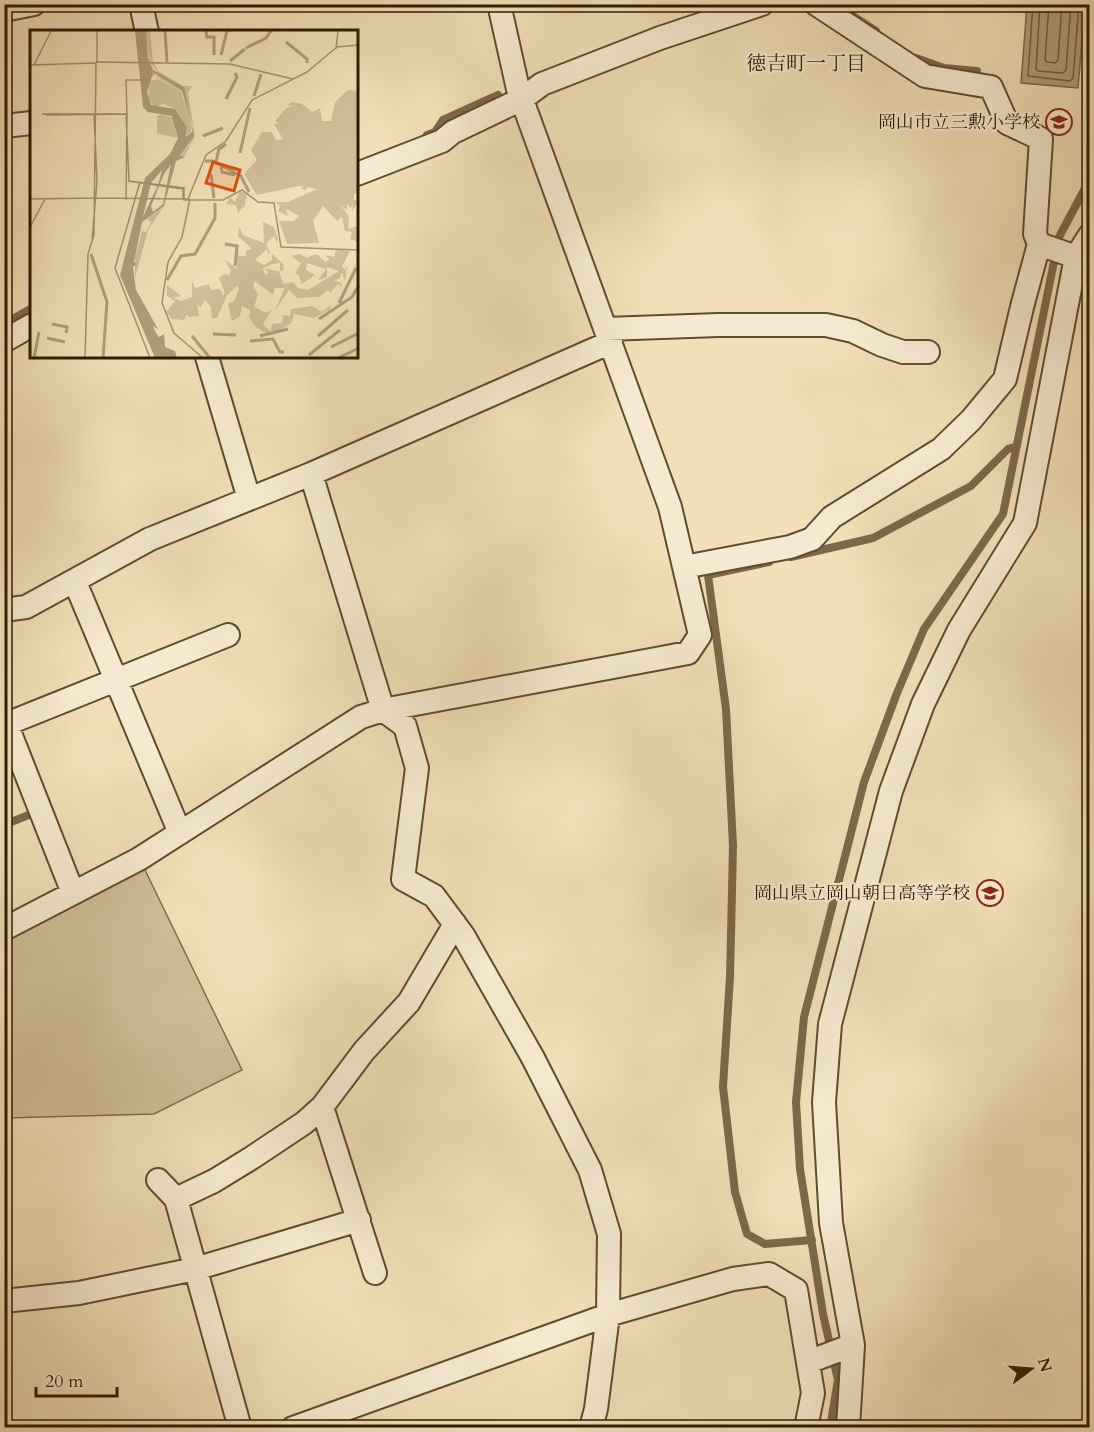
<svg xmlns="http://www.w3.org/2000/svg" width="1094" height="1432" font-family="Cardo,'Noto Serif JP',serif">
<style>
.green{fill:#cfbe99;stroke:#806c4e;stroke-width:1.5}
.water{fill:#af9c7a;stroke:#7c684a;stroke-width:1.5}
.lines{fill:none;stroke-linecap:round;stroke-linejoin:round}
.shore{stroke:#705c3e;stroke-width:1.5}
.stream{stroke:#7c684a;stroke-width:8}
.street-casing{stroke:#604c30;stroke-width:26}
.street{stroke:#f5ead1;stroke-width:22}
.labels{text-anchor:middle;stroke-width:4.5;stroke-linejoin:round;paint-order:stroke}
.poi-label{font-size:18px;fill:#301b02;stroke:#f5ead1;text-anchor:end}
.neighbourhood-label{font-size:20px;fill:#301b02;stroke:#f5ead1}
.inset-river{fill:none;stroke:#af9c7a;stroke-width:3}
.inset-road{fill:none;stroke:#a3916f;stroke-width:1.5}
.view{fill:#d6530b;fill-opacity:0.15;stroke:#d6530b;stroke-width:3}
.inset-edge{fill:none;stroke:#301b02;stroke-width:3}
</style>
<rect width="100%" height="100%" fill="#f0dfb8"/>
<filter id="stains"><feTurbulence type="fractalNoise" baseFrequency=".00333" numOctaves="4"/><feColorMatrix values="0 0 0 0 .2 0 0 0 0 .09 0 0 0 0 .02 0 0 0 .5 -.17"/></filter>
<radialGradient id="worn" r=".72"><stop offset=".6" stop-color="#630" stop-opacity="0"/><stop offset="1" stop-color="#630" stop-opacity=".3"/></radialGradient>
<path class="green" d="M 144,868 L 242,1070 L 154,1114 L 5,1118 L 5,940 Z"/>
<path class="water" d="M 1027,5 L 1085,5 L 1078,88 L 1021,83 Z"/>
<g class="lines">
<path class="shore" d="M 1033,4 L 1028,76 L 1070,81 L 1073,78 L 1079,4
M 1040,4 L 1036,69 L 1038,71 L 1063,73 L 1066,70 L 1071,4
M 1049,4 L 1045,60 L 1047,62 L 1055,63 L 1058,60 L 1062,4"/>
<path class="stream" d="M 844,10 L 876,31
M 916,58 L 944,68 L 977,71
M 427,135 L 435,132 L 443,120 L 498,95
M 4,324 L 32,308
M 791,557 L 873,538 L 971,486 L 1008,449 L 1016,447
M 769,562 L 708,575 L 726,709 L 733,846 L 730,977 L 723,1087 L 735,1192 L 747,1234 L 765,1244 L 812,1240
M 4,825 L 31,814
M 830,1428 L 838,1380 L 823,1314 L 800,1169 L 796,1102 L 804,1017 L 864,782 L 897,693 L 924,629 L 1003,514 L 1059,237 L 1090,179"/>
<defs>
<path id="street" d="M 141,4 L 147,32
M 816,4 L 925,76 L 991,87 L 1007,123 L 1041,139 L 1035,234 L 1039,244 L 1076,257
M 4,10 L 34,4
M 4,126 L 32,123
M 357,174 L 442,141 L 453,132 L 522,99 L 542,84 L 660,38 L 762,4
M 606,329 L 718,325 L 826,325 L 853,331 L 882,345 L 903,352 L 928,352
M 4,341 L 32,325
M 207,357 L 249,499
M 311,474 L 383,710 L 405,726 L 417,768 L 403,879 L 434,896 L 463,935 L 533,1058 L 590,1170 L 609,1234 L 608,1315 L 596,1409 L 591,1428
M 684,567 L 790,547 L 812,539 L 832,517 L 941,449 L 971,420 L 1005,379 L 1022,307 L 1039,244
M 75,582 L 180,833
M 4,610 L 26,607 L 150,539 L 311,474 L 611,342
M 4,718 L 73,893
M 4,725 L 228,635
M 4,929 L 139,859 L 361,717 L 383,710 L 688,653 L 700,635 L 670,507 L 518,89 L 499,4
M 322,1107 L 375,1273
M 158,1180 L 176,1199 L 240,1428
M 176,1199 L 214,1181 L 253,1157 L 304,1123 L 322,1107 L 364,1051 L 409,1002 L 455,924
M 4,1301 L 79,1293 L 195,1269 L 359,1220
M 808,1362 L 853,1345
M 293,1428 L 608,1315 L 733,1279 L 769,1274 L 796,1290 L 813,1393 L 806,1428
M 848,1428 L 853,1345 L 831,1223 L 824,1102 L 830,1024 L 891,791 L 923,704 L 959,630 L 1025,523 L 1076,257 L 1090,235"/>
</defs>
<use href="#street" class="street-casing"/>
<use href="#street" class="street"/>
</g>
<defs>
<symbol id="school-ring" viewBox="-11 -11 22 22"><circle r="9.5" fill="#f5ead1" stroke="#8f2418" stroke-width="1.5"/><path d="M0-5L7-2L0 1L-7-2ZM-4 1L0 2.5L4 1V4Q0 6-4 4Z" fill="#8f2418"/></symbol>
</defs>
<g fill-rule="evenodd">
<use href="#school-ring" x="1044" y="107" width="30" height="30"/>
<use href="#school-ring" x="975" y="878" width="30" height="30"/>
</g>
<g class="labels">
<g class="poi-label">
<text x="1040" y="128">岡山市立三勲小学校</text>
<text x="970" y="899">岡山県立岡山朝日高等学校</text>
</g>
<g class="neighbourhood-label">
<text x="806" y="70">徳吉町一丁目</text>
</g>
</g>
<g transform="translate(30 30)">
<rect width="328" height="328" fill="#f0dfb8"/>
<path d="M 116,1 L 120,1 L 123,32 L 128,41 L 153,56 L 162,56 L 158,63 L 165,106 L 154,127 L 150,127 L 160,113 L 163,98 L 155,65 L 149,56 L 136,48 L 149,57 L 151,59 L 152,61 L 143,54 L 128,45 L 145,57 L 151,62 L 161,91 L 161,102 L 157,106 L 157,97 L 145,79 L 133,74 L 125,77 L 118,69 L 120,51 L 128,49 L 149,61 L 127,47 L 126,43 L 120,50 L 121,43 L 127,42 L 119,30 ZM 318,60 L 328,61 L 329,164 L 324,164 L 324,170 L 328,171 L 322,182 L 323,173 L 321,178 L 317,174 L 317,180 L 311,176 L 319,186 L 318,199 L 327,196 L 328,212 L 320,209 L 322,202 L 315,201 L 312,187 L 307,191 L 293,176 L 283,191 L 289,213 L 257,214 L 249,191 L 264,191 L 269,186 L 256,179 L 258,186 L 248,181 L 250,176 L 245,172 L 258,172 L 287,159 L 277,157 L 275,161 L 271,158 L 274,156 L 269,156 L 227,165 L 214,144 L 227,130 L 221,120 L 232,102 L 242,102 L 246,110 L 253,109 L 244,94 L 249,93 L 245,91 L 256,78 L 265,76 L 258,76 L 261,72 L 272,74 L 282,82 L 290,78 L 292,91 L 301,91 L 305,72 ZM 130,84 L 144,88 L 147,108 L 127,103 L 127,87 ZM 210,161 L 217,164 L 213,183 L 214,176 L 208,183 L 206,175 L 196,174 L 200,167 L 205,172 ZM 133,177 L 118,200 L 105,248 L 105,228 L 112,201 L 116,202 L 121,192 L 117,189 ZM 233,192 L 244,197 L 248,209 L 247,212 L 244,206 L 236,214 L 240,223 L 238,225 L 237,219 L 225,230 L 234,235 L 242,230 L 242,224 L 253,234 L 254,240 L 250,241 L 250,233 L 242,234 L 233,238 L 235,245 L 239,243 L 235,239 L 249,241 L 253,254 L 263,252 L 268,258 L 278,260 L 309,241 L 297,237 L 297,247 L 288,250 L 296,239 L 277,233 L 276,240 L 285,245 L 272,254 L 268,244 L 265,244 L 271,233 L 261,226 L 270,224 L 277,228 L 286,224 L 296,232 L 299,229 L 295,225 L 304,227 L 306,219 L 320,221 L 312,236 L 315,240 L 317,235 L 315,251 L 312,242 L 309,249 L 303,250 L 311,253 L 312,257 L 308,254 L 300,263 L 298,260 L 289,267 L 267,268 L 259,260 L 244,282 L 255,258 L 245,258 L 243,265 L 225,251 L 223,256 L 228,264 L 224,277 L 236,283 L 242,279 L 233,294 L 243,304 L 239,305 L 226,297 L 219,287 L 220,280 L 212,276 L 210,286 L 202,291 L 198,274 L 204,271 L 209,259 L 207,256 L 197,265 L 187,288 L 182,288 L 181,277 L 175,270 L 170,278 L 167,273 L 169,286 L 159,287 L 157,284 L 154,290 L 142,289 L 136,282 L 145,271 L 137,266 L 137,255 L 151,266 L 143,268 L 151,271 L 162,267 L 162,251 L 165,258 L 179,254 L 181,260 L 190,259 L 193,266 L 195,263 L 189,248 L 195,244 L 199,246 L 201,240 L 194,229 L 207,239 L 206,216 L 209,226 L 216,226 L 216,221 L 222,219 L 208,206 L 209,196 L 213,205 L 234,213 ZM 301,275 L 300,279 L 284,288 L 264,284 L 261,293 L 246,303 L 241,301 L 242,294 L 252,293 L 253,285 L 260,286 L 261,279 L 282,276 L 292,282 Z" fill="#cfbe99"/>
<path d="M 105,1 L 116,1 L 118,28 L 123,40 L 154,57 L 164,106 L 150,126 L 155,127 L 146,131 L 134,176 L 112,192 L 104,232 L 107,234 L 103,237 L 106,260 L 128,299 L 123,296 L 126,303 L 129,307 L 134,304 L 135,317 L 145,321 L 147,328 L 125,328 L 90,245 L 115,148 L 140,124 L 148,108 L 142,86 L 118,82 L 113,77 ZM 123,42 L 152,61 L 161,91 L 162,102 L 156,107 L 157,97 L 145,79 L 121,75 L 117,63 ZM 141,134 L 133,174 L 123,182 L 121,176 L 134,144 ZM 132,140 L 128,155 L 113,187 L 121,153 Z" fill="#af9c7a" fill-rule="evenodd"/>
<path class="inset-river" d="M 135,1 L 137,32M 176,1 L 177,7 L 184,7 L 184,25M 256,12 L 277,29 L 277,33M 216,18 L 236,8 L 241,1M 191,25 L 197,1M 200,31 L 215,19M 224,66 L 231,44M 196,69 L 207,47 L 205,43M 173,106 L 193,98M 210,123 L 220,78M 175,131 L 183,131 L 211,146 L 219,162M 186,132 L 189,119 L 196,114M 191,137 L 192,142 L 205,145M 181,144 L 184,168M 195,214 L 207,216 L 205,236M 61,224 L 77,272 L 73,328M 137,250 L 151,226 L 165,224 L 185,188 L 185,173M 309,273 L 326,238M 289,289 L 322,267 L 329,255M 22,294 L 37,297 L 36,303M 183,304 L 206,305M 162,306 L 180,328M 230,306 L 258,299M 288,306 L 318,280M 17,308 L 35,312M 220,311 L 243,309 L 250,322 L 254,322M 301,317 L 329,303M 279,325 L 310,300M 4,328 L 9,302M 308,328 L 329,318"/>
<path class="inset-road" d="M 67,1 L 67,33M 306,19 L 308,1M 66,32 L 200,34 L 263,49M 0,35 L 66,33 L 64,205 L 58,224 L 55,328M 4,35 L 21,1M 12,84 L 97,84 L 96,170M 16,85 L 96,84 L 99,151 L 154,158 L 154,170 L 190,170M 97,86 L 96,50 L 121,50M 98,151 L 153,159 L 153,170M 110,152 L 85,238 L 120,328M 65,168 L 158,169 L 176,125 L 196,111 L 222,70 L 277,42 L 307,17 L 329,15M 0,169 L 65,168M 160,169 L 152,207 L 138,232 L 132,273 L 144,303 L 173,328M 159,170 L 193,170 L 212,160 L 228,172 L 244,173 L 251,217 L 329,220M 0,197 L 15,169M 62,211 L 67,151 L 64,84"/>
<path class="view" d="M 183,132 L 210,140 L 204,161 L 176,153 Z"/>
<rect width="328" height="328" class="inset-edge"/>
</g>
<rect width="1094" height="1432" fill="none" stroke="#f0dfb8" stroke-width="24"/>
<rect x="6" y="6" width="1082" height="1420" fill="none" stroke="#301b02" stroke-width="3"/>
<rect x="12" y="12" width="1070" height="1408" fill="none" stroke="#301b02" stroke-width="1.5"/>
<g transform="translate(1031 1369) rotate(74)" stroke="#f5ead1" stroke-width="4.5" paint-order="stroke">
<path d="M0-4.5L10 22L0 15L-10 22Z" fill="#301b02"/>
<text y="-9" font-size="16" font-weight="bold" text-anchor="middle" fill="#301b02">N</text>
</g>
<path d="M36 1387v9h81v-9" fill="none" stroke="#301b02" stroke-width="3"/>
<text x="45" y="1387" font-size="18" fill="#301b02" stroke="#f5ead1" stroke-width="4.5" paint-order="stroke">20 m</text>
<rect width="100%" height="100%" filter="url(#stains)"/>
<rect width="100%" height="100%" fill="url(#worn)"/>
</svg>
